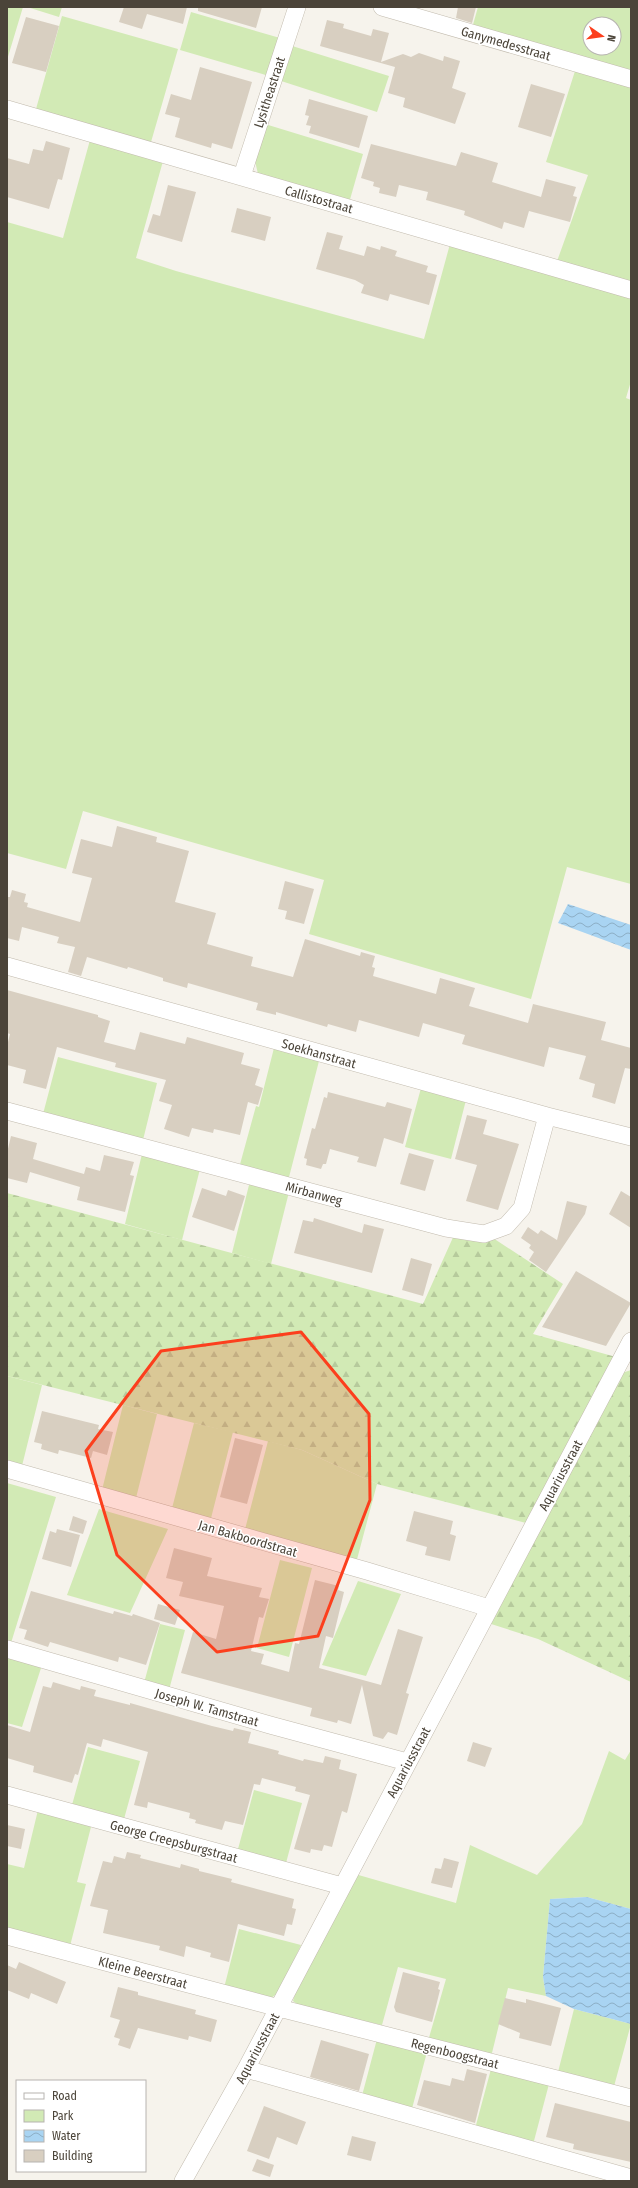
<svg xmlns="http://www.w3.org/2000/svg" width="638" height="2188" font-family="'Fira Sans Condensed',sans-serif">
<style>
.green{fill:#d2eab5;fill-rule:evenodd}
.forest{fill:url(#forest-firs)}
.water{fill:url(#water-waves)}
.building{fill:#d8cfc1}
.lines{fill:none;stroke-linecap:round;stroke-linejoin:round}
.street-casing{stroke:#c2bbae;stroke-width:18}
.street{stroke:#fff;stroke-width:17}
.marked{fill:#fc3f1d;fill-opacity:0.2;stroke:#fc3f1d;stroke-width:3;stroke-linejoin:round}
.labels{text-anchor:middle;stroke-width:3;stroke-linejoin:round;paint-order:stroke}
.street-label{font-size:13px;fill:#4b4439;stroke:#fff}
</style>
<defs>
<pattern id="forest-firs" width="22" height="20" patternUnits="userSpaceOnUse"><rect width="22" height="20" fill="#d2eab5"/><path d="M5 1l3.5 6h-7zM16 11l3.5 6h-7z" fill="#b6ca9c"/></pattern>
<pattern id="water-waves" width="16" height="10" patternUnits="userSpaceOnUse"><rect width="16" height="10" fill="#a9d4f2"/><path d="M0 5q4-4 8 0t8 0" fill="none" stroke="#8caec5"/></pattern>
</defs>
<rect width="100%" height="100%" fill="#f6f3ec"/>
<path class="green" d="M 7,7 L 23,7 L 7,60 Z
M 27,7 L 62,7 L 59,17 Z
M 478,7 L 631,7 L 631,74 L 472,28 ZM 590,24 L 614,24 L 614,48 L 590,48 Z
M 191,12 L 280,38 L 269,76 L 180,50 Z
M 62,16 L 178,49 L 151,142 L 36,109 Z
M 289,45 L 389,76 L 377,112 L 278,80 Z
M 575,71 L 631,85 L 631,286 L 556,264 L 588,175 L 546,162 Z
M 265,124 L 363,154 L 349,203 L 258,174 L 255,161 Z
M 90,140 L 163,161 L 136,258 L 176,271 L 424,339 L 450,244 L 631,299 L 631,381 L 626,398 L 631,400 L 631,884 L 567,867 L 531,999 L 309,934 L 324,880 L 83,811 L 66,869 L 7,853 L 7,222 L 63,238 Z
M 274,1048 L 319,1061 L 288,1181 L 239,1168 L 256,1106 L 259,1107 Z
M 58,1057 L 157,1083 L 143,1140 L 43,1114 Z
M 421,1088 L 466,1100 L 451,1159 L 405,1147 Z
M 142,1154 L 200,1169 L 182,1240 L 125,1224 Z
M 250,1181 L 289,1192 L 271,1264 L 232,1253 Z
M 7,1376 L 42,1385 L 20,1474 L 7,1471 Z
M 123,1405 L 157,1414 L 134,1506 L 100,1498 Z
M 194,1423 L 233,1432 L 209,1526 L 170,1516 Z
M 268,1441 L 302,1450 L 377,1484 L 355,1567 L 243,1537 Z
M 7,1483 L 56,1497 L 11,1643 L 7,1642 Z
M 99,1509 L 168,1529 L 130,1613 L 67,1595 Z
M 280,1560 L 312,1568 L 289,1657 L 257,1648 Z
M 358,1581 L 401,1594 L 366,1676 L 322,1665 Z
M 160,1624 L 185,1630 L 169,1690 L 144,1683 Z
M 7,1655 L 42,1665 L 22,1727 L 7,1723 Z
M 88,1747 L 140,1761 L 124,1819 L 72,1805 Z
M 631,1750 L 631,1909 L 587,1897 L 550,1899 L 543,1977 L 546,1996 L 508,1988 L 491,2057 L 428,2041 L 446,1979 L 398,1967 L 382,2025 L 301,2007 L 293,2001 L 295,1994 L 355,1874 L 456,1903 L 470,1845 L 537,1875 L 582,1824 L 609,1751 L 625,1760 Z
M 254,1790 L 302,1803 L 286,1863 L 238,1849 Z
M 38,1810 L 92,1823 L 77,1882 L 86,1884 L 70,1946 L 7,1930 L 7,1864 L 24,1868 Z
M 239,1929 L 301,1945 L 279,1992 L 270,1999 L 224,1988 Z
M 574,2009 L 631,2024 L 613,2090 L 557,2076 Z
M 377,2039 L 427,2052 L 409,2120 L 359,2107 Z
M 491,2069 L 549,2084 L 530,2156 L 472,2140 Z"/>
<path class="forest" d="M 7,1193 L 423,1304 L 455,1233 L 493,1238 L 563,1284 L 533,1334 L 616,1357 L 526,1523 L 377,1484 L 302,1450 L 7,1376 Z
M 631,1370 L 631,1682 L 538,1639 L 488,1623 L 622,1373 Z"/>
<path class="water" d="M 568,904 L 631,925 L 631,950 L 558,923 Z
M 587,1897 L 631,1909 L 631,2024 L 574,2009 L 546,1996 L 543,1977 L 550,1899 Z"/>
<path class="building" d="M 124,7 L 187,7 L 183,24 L 147,14 L 142,29 L 119,22 Z
M 198,7 L 262,7 L 256,28 L 198,11 Z
M 458,7 L 476,7 L 472,23 L 456,18 Z
M 26,17 L 59,26 L 46,72 L 12,63 Z
M 327,20 L 344,24 L 343,28 L 371,36 L 373,29 L 389,33 L 381,62 L 403,54 L 411,57 L 419,53 L 443,61 L 444,56 L 460,61 L 452,88 L 466,93 L 455,124 L 403,107 L 405,98 L 388,93 L 395,67 L 320,46 Z
M 200,67 L 252,82 L 232,149 L 212,143 L 211,148 L 175,137 L 180,118 L 165,114 L 171,94 L 191,100 Z
M 531,84 L 565,94 L 551,137 L 518,127 Z
M 309,99 L 368,116 L 359,148 L 309,133 L 311,126 L 306,125 L 309,116 L 305,115 Z
M 46,141 L 70,148 L 62,180 L 58,179 L 49,209 L 7,197 L 7,158 L 29,164 L 33,149 L 43,151 Z
M 371,144 L 456,166 L 461,152 L 498,163 L 492,182 L 541,197 L 546,179 L 576,187 L 573,196 L 577,197 L 570,222 L 529,211 L 524,228 L 504,222 L 502,229 L 464,215 L 465,211 L 426,200 L 428,192 L 399,185 L 396,197 L 379,193 L 380,188 L 373,186 L 374,182 L 361,178 Z
M 168,185 L 196,192 L 182,242 L 147,232 L 153,214 L 160,216 Z
M 237,208 L 271,217 L 265,241 L 231,232 Z
M 327,232 L 343,236 L 339,249 L 364,256 L 367,246 L 380,250 L 381,246 L 397,251 L 395,256 L 428,266 L 426,272 L 437,275 L 429,305 L 390,294 L 388,301 L 361,293 L 364,285 L 355,280 L 316,269 Z
M 117,826 L 157,837 L 156,842 L 189,851 L 175,902 L 216,913 L 207,944 L 253,957 L 251,966 L 293,977 L 305,939 L 360,956 L 361,952 L 375,956 L 372,967 L 375,968 L 373,976 L 436,994 L 440,978 L 475,988 L 469,1006 L 528,1023 L 533,1004 L 606,1022 L 601,1040 L 631,1048 L 631,1069 L 625,1068 L 615,1104 L 592,1097 L 595,1084 L 579,1079 L 586,1056 L 549,1047 L 544,1067 L 462,1044 L 465,1035 L 423,1023 L 419,1037 L 359,1020 L 356,1032 L 328,1024 L 327,1027 L 276,1012 L 276,1015 L 256,1010 L 258,1003 L 188,983 L 187,988 L 163,981 L 163,978 L 128,967 L 127,969 L 87,957 L 81,976 L 68,972 L 75,947 L 57,943 L 59,937 L 22,927 L 19,941 L 7,938 L 7,897 L 10,897 L 12,890 L 26,894 L 24,902 L 28,903 L 27,907 L 80,922 L 92,878 L 72,873 L 81,839 L 112,847 Z
M 285,881 L 314,889 L 304,924 L 285,919 L 287,911 L 278,909 Z
M 7,990 L 98,1015 L 98,1017 L 110,1021 L 104,1042 L 135,1050 L 140,1032 L 185,1044 L 187,1037 L 244,1053 L 241,1064 L 260,1069 L 255,1085 L 263,1088 L 258,1105 L 248,1102 L 240,1135 L 214,1129 L 213,1133 L 192,1128 L 189,1137 L 164,1129 L 172,1105 L 159,1101 L 166,1080 L 115,1067 L 116,1063 L 57,1047 L 46,1089 L 23,1083 L 26,1070 L 7,1065 L 7,1046 L 10,1034 L 7,1033 Z
M 328,1092 L 385,1107 L 387,1102 L 412,1109 L 403,1144 L 384,1138 L 376,1167 L 357,1162 L 359,1157 L 330,1149 L 326,1164 L 323,1164 L 321,1169 L 306,1165 L 307,1159 L 304,1158 L 312,1128 L 315,1129 L 324,1097 L 327,1098 Z
M 467,1115 L 487,1120 L 483,1134 L 519,1144 L 498,1210 L 466,1201 L 477,1165 L 455,1159 Z
M 11,1136 L 37,1143 L 33,1159 L 84,1174 L 86,1167 L 100,1171 L 104,1155 L 134,1162 L 130,1175 L 134,1176 L 125,1212 L 77,1200 L 80,1187 L 30,1172 L 27,1183 L 7,1178 L 7,1153 Z
M 409,1153 L 434,1160 L 425,1191 L 400,1184 Z
M 202,1188 L 226,1196 L 228,1190 L 245,1196 L 234,1231 L 192,1217 Z
M 621,1191 L 631,1197 L 631,1228 L 609,1214 Z
M 567,1201 L 587,1206 L 585,1214 L 546,1272 L 529,1260 L 534,1252 L 529,1248 L 531,1245 L 521,1238 L 528,1227 L 538,1234 L 541,1230 L 557,1240 Z
M 314,1218 L 362,1233 L 364,1224 L 384,1229 L 372,1273 L 294,1253 L 303,1220 L 313,1222 Z
M 411,1258 L 432,1264 L 423,1296 L 402,1290 Z
M 576,1271 L 631,1303 L 606,1346 L 542,1327 Z
M 42,1411 L 99,1425 L 98,1429 L 113,1432 L 107,1455 L 93,1451 L 91,1458 L 59,1450 L 58,1454 L 41,1449 L 42,1444 L 34,1442 Z
M 235,1438 L 263,1445 L 247,1504 L 220,1497 Z
M 414,1511 L 453,1521 L 450,1534 L 456,1536 L 450,1561 L 425,1555 L 427,1547 L 406,1541 Z
M 73,1516 L 87,1521 L 83,1534 L 69,1530 Z
M 57,1529 L 80,1535 L 71,1567 L 42,1559 L 50,1531 L 56,1533 Z
M 174,1548 L 212,1558 L 207,1576 L 262,1588 L 259,1597 L 269,1599 L 263,1618 L 259,1617 L 251,1651 L 264,1654 L 261,1664 L 289,1672 L 295,1643 L 299,1644 L 315,1580 L 339,1586 L 338,1590 L 344,1592 L 333,1638 L 326,1636 L 319,1668 L 381,1685 L 398,1629 L 423,1637 L 406,1693 L 409,1694 L 397,1735 L 388,1732 L 383,1739 L 373,1736 L 362,1685 L 351,1724 L 338,1720 L 337,1723 L 310,1716 L 312,1708 L 181,1673 L 193,1632 L 216,1639 L 224,1606 L 179,1596 L 183,1582 L 166,1578 Z
M 31,1591 L 113,1614 L 114,1611 L 132,1616 L 133,1614 L 160,1623 L 146,1665 L 119,1657 L 118,1662 L 50,1642 L 48,1647 L 24,1639 L 27,1630 L 19,1628 Z
M 158,1604 L 180,1610 L 175,1625 L 154,1619 Z
M 53,1682 L 80,1690 L 81,1686 L 96,1690 L 94,1696 L 130,1705 L 130,1703 L 212,1726 L 233,1731 L 234,1728 L 251,1732 L 248,1743 L 279,1751 L 278,1754 L 303,1761 L 304,1759 L 323,1763 L 325,1756 L 341,1760 L 339,1769 L 357,1774 L 347,1813 L 342,1811 L 332,1847 L 324,1845 L 322,1851 L 311,1849 L 310,1853 L 294,1849 L 310,1795 L 295,1791 L 296,1787 L 262,1778 L 260,1785 L 254,1784 L 243,1825 L 225,1821 L 222,1830 L 195,1823 L 196,1820 L 189,1818 L 190,1813 L 148,1802 L 147,1808 L 134,1805 L 148,1752 L 103,1739 L 101,1747 L 87,1743 L 78,1775 L 75,1774 L 72,1783 L 33,1772 L 34,1766 L 7,1758 L 7,1725 L 30,1732 L 43,1686 L 51,1688 Z
M 473,1742 L 492,1748 L 485,1767 L 467,1761 Z
M 7,1825 L 25,1829 L 21,1849 L 7,1846 Z
M 127,1852 L 141,1855 L 140,1858 L 180,1868 L 181,1864 L 199,1869 L 199,1871 L 232,1879 L 231,1882 L 294,1899 L 292,1908 L 296,1909 L 292,1925 L 287,1924 L 284,1936 L 238,1924 L 229,1962 L 210,1957 L 211,1953 L 186,1946 L 184,1957 L 159,1950 L 160,1946 L 103,1933 L 108,1910 L 90,1906 L 95,1888 L 103,1861 L 112,1863 L 114,1856 L 125,1859 Z
M 444,1858 L 459,1862 L 452,1888 L 431,1883 L 435,1868 L 441,1869 Z
M 19,1962 L 66,1982 L 57,2004 L 31,1993 L 29,1999 L 7,1990 L 7,1965 L 16,1969 Z
M 403,1972 L 440,1982 L 438,1989 L 440,1990 L 432,2022 L 396,2012 L 394,2007 Z
M 118,1987 L 138,1992 L 138,1995 L 196,2010 L 195,2014 L 217,2020 L 211,2042 L 189,2036 L 188,2040 L 138,2028 L 130,2049 L 118,2045 L 120,2039 L 114,2037 L 120,2020 L 110,2017 Z
M 505,1998 L 526,2003 L 526,1999 L 561,2008 L 551,2046 L 519,2038 L 520,2033 L 498,2024 Z
M 321,2040 L 369,2054 L 359,2091 L 310,2077 Z
M 467,2069 L 487,2074 L 475,2123 L 417,2105 L 424,2080 L 450,2086 L 452,2078 L 464,2081 Z
M 555,2103 L 631,2122 L 631,2162 L 573,2149 L 574,2144 L 546,2137 Z
M 264,2106 L 306,2122 L 297,2145 L 277,2137 L 269,2159 L 247,2151 Z
M 352,2136 L 376,2142 L 371,2161 L 347,2155 Z
M 257,2159 L 274,2165 L 270,2177 L 252,2171 Z"/>
<g class="lines">
<defs>
<path id="street" d="M 382,7 L 631,79
M 7,109 L 631,290
M 242,176 L 297,7
M 7,966 L 547,1116 L 631,1137
M 7,1111 L 446,1228 L 484,1234 L 506,1226 L 522,1208 L 547,1116
M 7,1469 L 367,1571 L 489,1608
M 7,1649 L 270,1725 L 407,1762
M 7,1795 L 342,1886
M 7,1936 L 279,2008 L 631,2098
M 246,2069 L 631,2178
M 183,2181 L 246,2069 L 631,1341"/>
</defs>
<use href="#street" class="street-casing"/>
<use href="#street" class="street"/>
</g>
<path class="marked" d="M 301,1332 L 369,1414 L 370,1500 L 318,1636 L 217,1652 L 117,1555 L 86,1451 L 161,1351 Z"/>
<g class="labels">
<g class="street-label">
<text transform="translate(506 43) rotate(16)" y="5">Ganymedesstraat</text>
<text transform="translate(269 92) rotate(-72)" y="5">Lysitheastraat</text>
<text transform="translate(319 199) rotate(16)" y="5">Callistostraat</text>
<text transform="translate(319 1053) rotate(16)" y="5">Soekhanstraat</text>
<text transform="translate(314 1193) rotate(15)" y="5">Mirbanweg</text>
<text transform="translate(560 1475) rotate(-62)" y="5">Aquariusstraat</text>
<text transform="translate(248 1538) rotate(16)" y="5">Jan Bakboordstraat</text>
<text transform="translate(207 1707) rotate(16)" y="5">Joseph W. Tamstraat</text>
<text transform="translate(408 1762) rotate(-62)" y="5">Aquariusstraat</text>
<text transform="translate(174 1841) rotate(15)" y="5">George Creepsburgstraat</text>
<text transform="translate(143 1972) rotate(15)" y="5">Kleine Beerstraat</text>
<text transform="translate(257 2048) rotate(-62)" y="5">Aquariusstraat</text>
<text transform="translate(455 2053) rotate(14)" y="5">Regenboogstraat</text>
</g>
</g>
<rect width="638" height="2188" fill="none" stroke="#4b4439" stroke-width="16"/>
<rect x="16" y="2080" width="130" height="92" fill="#ffffff" stroke="#b7b4b0"/>
<rect x="24" y="2093" width="20" height="6" fill="#ffffff" stroke="#b7b4b0"/>
<text x="52" y="2100" font-size="12" fill="#4b4439">Road</text>
<rect x="24" y="2110" width="20" height="12" fill="#d2eab5" stroke="#b7b4b0"/>
<text x="52" y="2120" font-size="12" fill="#4b4439">Park</text>
<rect x="24" y="2130" width="20" height="12" fill="url(#water-waves)" stroke="#b7b4b0"/>
<text x="52" y="2140" font-size="12" fill="#4b4439">Water</text>
<rect x="24" y="2150" width="20" height="12" fill="#d8cfc1" stroke="#b7b4b0"/>
<text x="52" y="2160" font-size="12" fill="#4b4439">Building</text>
<g transform="translate(602 36) rotate(103)"><circle r="19" fill="#ffffff" stroke="#b7b4b0"/>
<path d="M0-3L7 15L0 10L-7 15Z" fill="#fc3f1d"/>
<text y="-6" font-size="11" font-weight="bold" text-anchor="middle" fill="#4b4439">N</text>
</g>
</svg>
